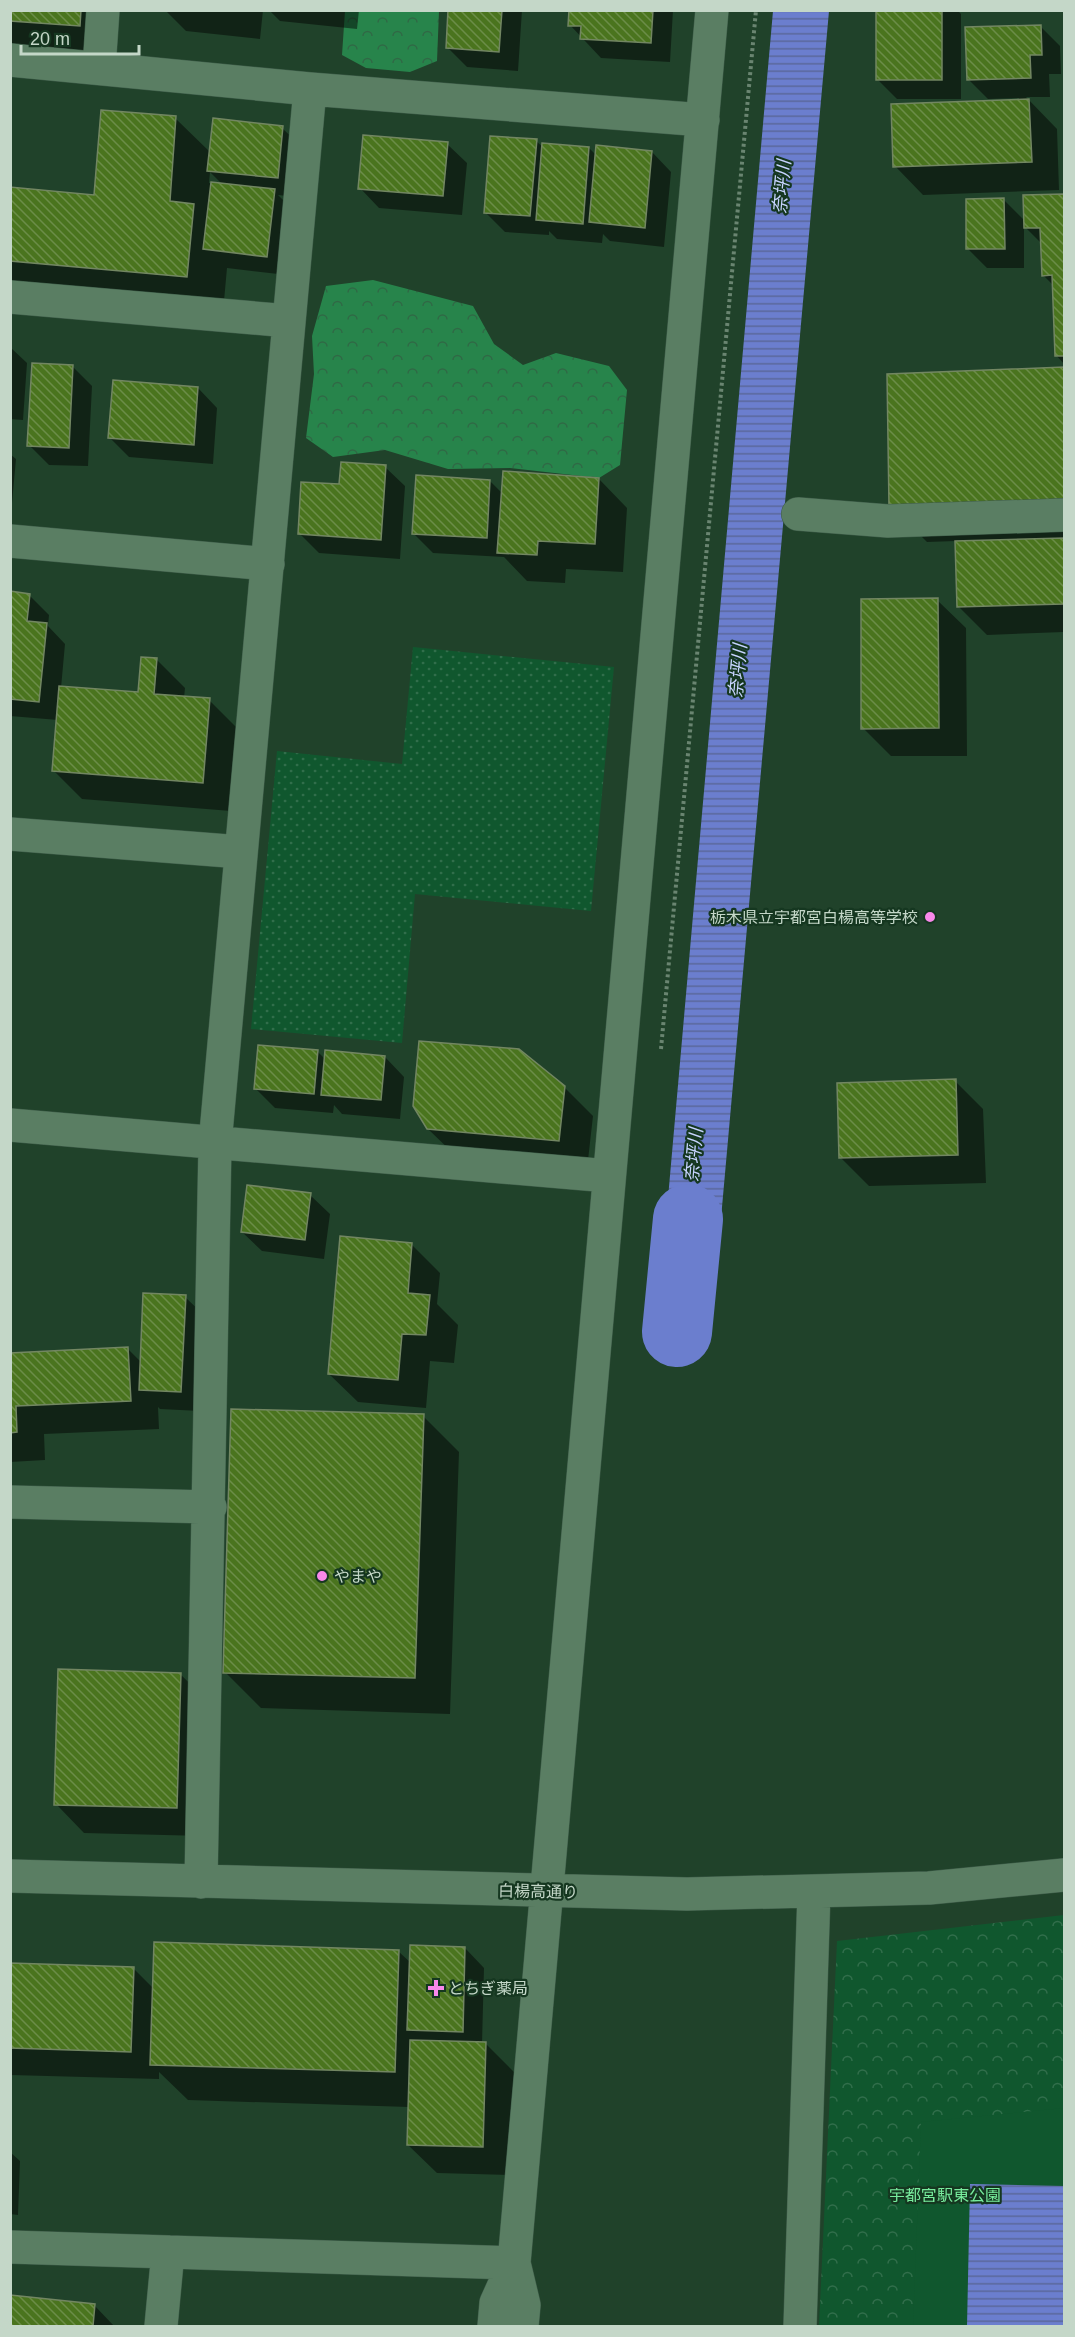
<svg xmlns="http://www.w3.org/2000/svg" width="1075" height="2337" font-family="Helvetica,'Noto Sans JP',sans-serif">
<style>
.grass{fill:url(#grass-dots)}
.forest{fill:url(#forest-crowns)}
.park{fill:url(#park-crowns)}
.garden{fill:#10572e}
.water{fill:url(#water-rules)}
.shadow{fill:#0007;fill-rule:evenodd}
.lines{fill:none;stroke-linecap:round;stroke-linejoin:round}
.river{stroke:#6b7ece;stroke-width:70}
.building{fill:url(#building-back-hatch);stroke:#728662;stroke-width:1.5}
.minor-casing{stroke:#3e5c49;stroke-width:34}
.path{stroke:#6a8571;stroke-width:4;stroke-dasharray:3 3;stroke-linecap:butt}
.minor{stroke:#5a7e63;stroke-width:33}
.poi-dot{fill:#f888e9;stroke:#153720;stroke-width:2}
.labels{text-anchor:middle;stroke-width:4.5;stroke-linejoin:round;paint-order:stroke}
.poi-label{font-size:16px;fill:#c4d7c8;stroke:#153720;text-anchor:start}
.street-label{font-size:16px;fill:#c4d7c8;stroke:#153720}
.park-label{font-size:16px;fill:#78ec9d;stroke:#153720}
.water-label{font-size:18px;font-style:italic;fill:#c7d4ff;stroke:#153720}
</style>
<defs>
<pattern id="grass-dots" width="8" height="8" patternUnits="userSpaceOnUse" patternTransform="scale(1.5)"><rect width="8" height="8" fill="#10572e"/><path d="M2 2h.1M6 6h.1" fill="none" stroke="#316e4b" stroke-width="1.8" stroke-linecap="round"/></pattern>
<pattern id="forest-crowns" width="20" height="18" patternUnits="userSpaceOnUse" patternTransform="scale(1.5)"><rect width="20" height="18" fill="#27844b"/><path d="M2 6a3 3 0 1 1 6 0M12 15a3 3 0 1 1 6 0" fill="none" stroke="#2f6945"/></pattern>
<pattern id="park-crowns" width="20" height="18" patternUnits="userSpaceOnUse" patternTransform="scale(1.5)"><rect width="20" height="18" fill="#10572e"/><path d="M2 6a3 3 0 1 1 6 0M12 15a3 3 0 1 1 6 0" fill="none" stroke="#316e4b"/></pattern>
<pattern id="water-rules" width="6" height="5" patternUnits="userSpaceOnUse" patternTransform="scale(1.5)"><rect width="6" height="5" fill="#6b7ece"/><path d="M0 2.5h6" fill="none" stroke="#5a689b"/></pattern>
<pattern id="building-back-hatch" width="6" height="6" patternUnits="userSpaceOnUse" patternTransform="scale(1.5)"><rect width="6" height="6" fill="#4a741e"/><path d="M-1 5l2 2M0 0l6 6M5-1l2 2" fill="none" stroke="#6b8d48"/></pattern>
</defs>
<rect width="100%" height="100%" fill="#20422a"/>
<path class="grass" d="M 413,647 L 614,667 L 591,911 L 415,894 L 402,1043 L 251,1029 L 277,751 L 402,764 Z"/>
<path class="forest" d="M 345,11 L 439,11 L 437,61 L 410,72 L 366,68 L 342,55 Z
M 373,280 L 473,306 L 494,344 L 523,365 L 556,353 L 609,366 L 627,390 L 620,465 L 599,478 L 510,468 L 448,469 L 385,450 L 333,457 L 306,438 L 314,374 L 312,336 L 326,286 Z"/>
<path class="park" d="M 1064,1915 L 1064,2326 L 819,2326 L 837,1941 Z"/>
<path class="garden" d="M 1064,2108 L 1064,2326 L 913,2326 L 921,2122 Z"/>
<path class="water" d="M 773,11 L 829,11 L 717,1263 L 700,1320 L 662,1315 L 665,1232 Z
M 970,2184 L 1064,2186 L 1064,2326 L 967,2326 Z"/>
<path class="shadow" d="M 10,10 L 119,10 L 115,61 L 10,54 Z
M 165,10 L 263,10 L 260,39 L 186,31 Z
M 269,10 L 359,10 L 357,29 L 280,21 Z
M 450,10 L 522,10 L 518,71 L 467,67 L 447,47 Z
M 571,10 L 673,10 L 670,62 L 601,58 L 570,25 Z
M 877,10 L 957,10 L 961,14 L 961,99 L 897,99 L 877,79 Z
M 1040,26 L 1060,46 L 1061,74 L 1049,74 L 1050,97 L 1026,97 L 1057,129 L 1059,190 L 923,195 L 895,166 L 1019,101 L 1019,98 L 988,99 L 968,79 Z
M 175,118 L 211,153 L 282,128 L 302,147 L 297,197 L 278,195 L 294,211 L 287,275 L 227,268 L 223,312 L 10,293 L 10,189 L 95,196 ZM 210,172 L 223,185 L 209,183 Z
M 536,141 L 544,148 L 589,148 L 597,156 L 652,152 L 671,172 L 664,247 L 610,241 L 603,234 L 602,243 L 557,239 L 549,231 L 549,235 L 505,232 L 485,212 Z
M 447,144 L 467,163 L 462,215 L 379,208 L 360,188 Z
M 1064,195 L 1064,364 L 1056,355 L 1054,286 L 1043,275 L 1042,244 L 1024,226 L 1024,268 L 987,268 L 967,248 L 1004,200 L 1025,221 L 1025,197 Z
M 10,347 L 27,363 L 23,420 L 10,419 Z
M 72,366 L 92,386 L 88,466 L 49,465 L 29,445 Z
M 1064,369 L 1064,632 L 987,635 L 958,606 L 956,541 L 927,542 L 891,506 L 888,375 Z
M 198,388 L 217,408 L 213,464 L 129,457 L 110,438 Z
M 10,454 L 16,459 L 12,503 L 10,503 Z
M 385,467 L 405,486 L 400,559 L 319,553 L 299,533 Z
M 599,479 L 627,508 L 623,572 L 566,569 L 565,583 L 527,581 L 504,557 L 433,553 L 413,533 L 490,481 L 503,494 Z
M 10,593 L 29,595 L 49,615 L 48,626 L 65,644 L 61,688 L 139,694 L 157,660 L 185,688 L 184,698 L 209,700 L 237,728 L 231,811 L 82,799 L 54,771 L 58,720 L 10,716 Z
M 937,600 L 966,628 L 967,756 L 891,756 L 863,728 Z
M 317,1051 L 326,1060 L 385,1057 L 404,1077 L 400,1119 L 342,1114 L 334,1105 L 333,1113 L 275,1108 L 255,1088 Z
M 955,1081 L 983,1109 L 986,1183 L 869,1186 L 841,1158 Z
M 564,1087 L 593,1116 L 587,1169 L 457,1157 L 428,1129 Z
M 310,1195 L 330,1214 L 324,1259 L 262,1251 L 242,1232 Z
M 411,1244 L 440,1273 L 437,1304 L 458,1325 L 454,1363 L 430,1361 L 426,1408 L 358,1402 L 329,1374 Z
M 185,1297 L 205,1316 L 200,1411 L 160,1409 L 158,1407 L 159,1429 L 44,1434 L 45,1460 L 10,1462 L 10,1376 L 128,1349 L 142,1363 Z
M 423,1416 L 459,1452 L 450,1714 L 261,1708 L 225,1672 Z
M 180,1674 L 209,1702 L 204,1836 L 84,1833 L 56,1804 Z
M 465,1948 L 484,1968 L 482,2044 L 486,2044 L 514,2072 L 511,2175 L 437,2173 L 408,2145 L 409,2107 L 188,2100 L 159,2072 L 159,2079 L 10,2075 L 10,1965 L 133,1968 L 154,1989 L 398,1951 L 411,1963 Z
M 10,2152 L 20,2161 L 18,2215 L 10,2214 Z
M 10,2297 L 95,2306 L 114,2326 L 10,2326 Z"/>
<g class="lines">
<path class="river" d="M 677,1332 L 688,1219"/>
</g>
<path class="building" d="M 10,10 L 81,10 L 80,26 L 10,21 Z
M 448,10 L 502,10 L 499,52 L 446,48 Z
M 569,10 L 653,10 L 651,43 L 580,39 L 581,26 L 568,26 Z
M 876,10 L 942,10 L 942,80 L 876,80 Z
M 1041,25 L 1042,55 L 1030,55 L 1031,78 L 967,80 L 965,27 Z
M 1029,99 L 1032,162 L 893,167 L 891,104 Z
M 101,110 L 176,116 L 170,201 L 194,204 L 187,277 L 10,261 L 10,187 L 94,195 Z
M 213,118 L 283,126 L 278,178 L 207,171 Z
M 363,135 L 448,142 L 443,196 L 358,189 Z
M 490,136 L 537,139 L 530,216 L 484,213 Z
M 542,143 L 589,147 L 583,224 L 536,220 Z
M 596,145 L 652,151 L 645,228 L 589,222 Z
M 211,182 L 275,189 L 267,257 L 203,249 Z
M 1064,194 L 1064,356 L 1055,356 L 1052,275 L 1042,276 L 1040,228 L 1024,228 L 1023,195 Z
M 1004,198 L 1005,249 L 966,249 L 966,199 Z
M 32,363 L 73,365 L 69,448 L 27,446 Z
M 1064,367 L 1064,503 L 889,507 L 887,374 Z
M 113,380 L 198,387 L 194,445 L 108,438 Z
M 341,462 L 386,465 L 381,540 L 298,534 L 301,482 L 339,484 Z
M 503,471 L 599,478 L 595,544 L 538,541 L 537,555 L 497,553 Z
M 416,475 L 490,480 L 487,538 L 412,534 Z
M 1064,538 L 1064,604 L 957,607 L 955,541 Z
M 10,591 L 30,594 L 27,621 L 47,623 L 39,702 L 10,699 Z
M 938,598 L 939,728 L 861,729 L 861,599 Z
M 141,657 L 157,658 L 154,694 L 210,698 L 203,783 L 52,771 L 59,686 L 138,692 Z
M 419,1041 L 519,1049 L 565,1086 L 559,1141 L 427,1129 L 413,1106 Z
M 258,1045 L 318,1050 L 314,1094 L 254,1089 Z
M 325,1050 L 385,1056 L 381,1100 L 321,1095 Z
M 956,1079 L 958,1155 L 839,1158 L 837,1083 Z
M 247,1185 L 311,1193 L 305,1240 L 241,1232 Z
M 340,1236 L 412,1243 L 408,1293 L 430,1295 L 426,1335 L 402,1334 L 398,1380 L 328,1374 Z
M 143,1293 L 186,1295 L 181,1392 L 139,1390 Z
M 128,1347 L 131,1401 L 16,1406 L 17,1432 L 10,1433 L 10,1353 Z
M 231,1409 L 424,1414 L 415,1678 L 223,1673 Z
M 58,1669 L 181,1673 L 177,1808 L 54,1805 Z
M 154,1942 L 399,1950 L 395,2072 L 150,2065 Z
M 410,1945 L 465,1947 L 463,2032 L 407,2030 Z
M 10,1963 L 134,1967 L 131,2052 L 10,2048 Z
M 410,2040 L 486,2042 L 483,2147 L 407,2145 Z
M 10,2295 L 95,2304 L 93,2326 L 10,2326 Z"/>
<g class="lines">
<defs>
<path id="minor" d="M 10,60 L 310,89 L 703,120
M 99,68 L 103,10
M 10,297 L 289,321
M 798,514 L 888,521 L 1064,515
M 10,541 L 268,564
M 10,834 L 241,852
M 10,1125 L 609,1176
M 10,1502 L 210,1507
M 10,1876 L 687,1894 L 929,1888 L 1064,1875
M 201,1882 L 215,1144 L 310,89
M 10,2247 L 514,2263
M 161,2326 L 168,2252
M 494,2326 L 496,2303 L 514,2263
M 522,2326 L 524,2305 L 514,2263 L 712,10
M 800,2326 L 814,1892"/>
</defs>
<use href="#minor" class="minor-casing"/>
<path class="path" d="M 661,1049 L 756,10"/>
<use href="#minor" class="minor"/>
</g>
<g class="poi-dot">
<circle cx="930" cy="917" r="6"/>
<circle cx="322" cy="1576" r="6"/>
<path d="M433 1979h6v6h6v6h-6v6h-6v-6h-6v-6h6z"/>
</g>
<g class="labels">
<g class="poi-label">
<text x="918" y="923" text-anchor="end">栃木県立宇都宮白楊高等学校</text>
<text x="334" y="1582">やまや</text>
<text x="448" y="1994">とちぎ薬局</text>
</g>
<g class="street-label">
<text transform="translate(538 1891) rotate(1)" y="6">白楊高通り</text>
</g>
<g class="park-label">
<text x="945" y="2201">宇都宮駅東公園</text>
</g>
<g class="water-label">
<text transform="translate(782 187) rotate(-85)" y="6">奈坪川</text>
<text transform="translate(738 671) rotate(-85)" y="6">奈坪川</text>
<text transform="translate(694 1155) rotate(-85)" y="6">奈坪川</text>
</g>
</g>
<rect width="1075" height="2337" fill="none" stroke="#c4d7c8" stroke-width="24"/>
<path d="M21 45v9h118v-9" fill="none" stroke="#c4d7c8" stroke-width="3"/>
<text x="30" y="45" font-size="18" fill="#c4d7c8" stroke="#153720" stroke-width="4.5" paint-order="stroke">20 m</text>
</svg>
